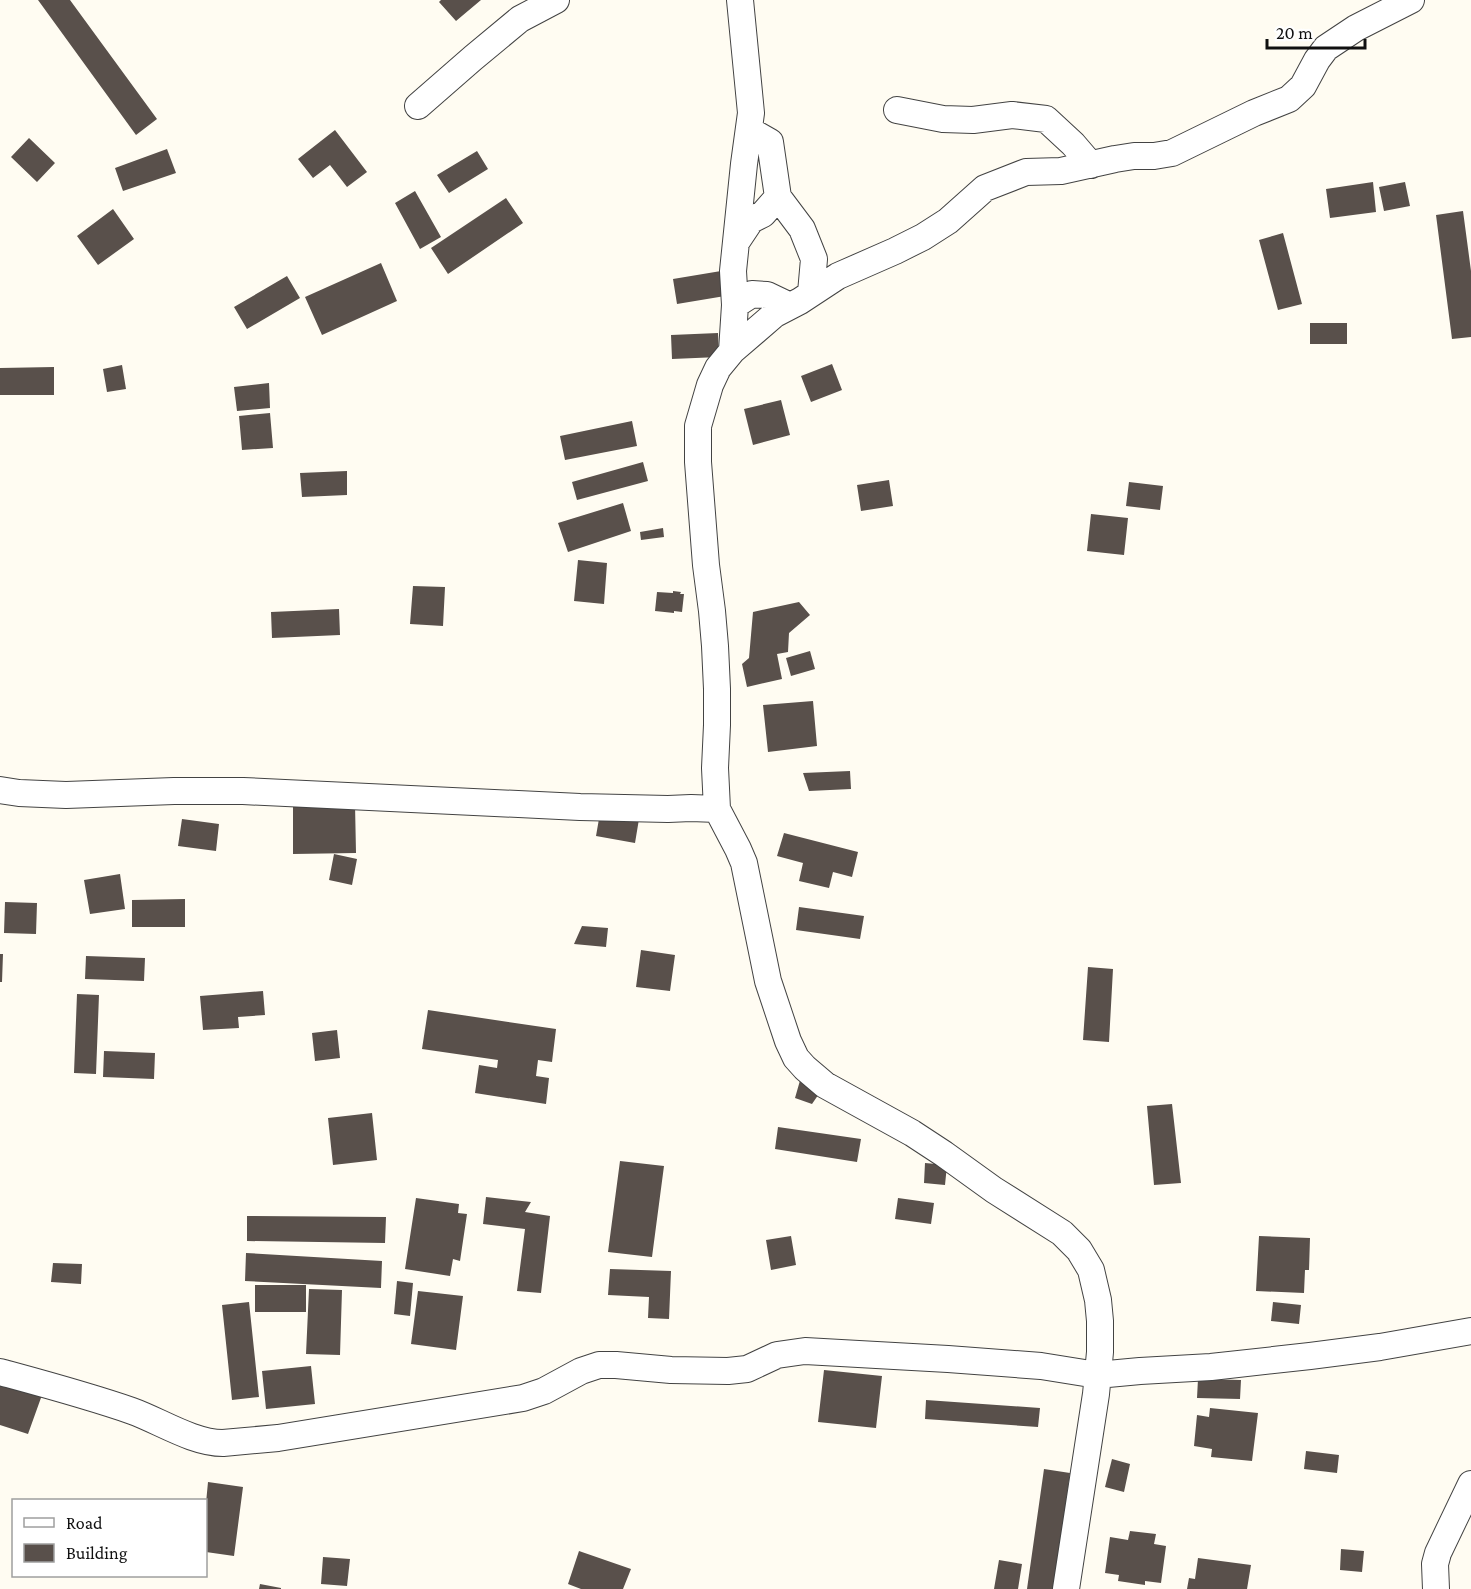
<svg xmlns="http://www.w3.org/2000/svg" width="1471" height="1589" font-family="'Crimson Pro',serif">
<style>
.building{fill:#59504b}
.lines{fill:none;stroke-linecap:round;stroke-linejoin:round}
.minor-casing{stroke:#434343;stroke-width:28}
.minor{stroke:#fff;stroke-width:26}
</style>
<rect width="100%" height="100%" fill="#fffcf2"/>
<path class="building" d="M 38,0 L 70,0 L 157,119 L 136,135 Z
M 441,0 L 481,0 L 456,21 L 439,2 Z
M 335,130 L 367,172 L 347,187 L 330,165 L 313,178 L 298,159 Z
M 29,138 L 55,163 L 37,182 L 11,157 Z
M 167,149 L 176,173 L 123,191 L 115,168 Z
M 477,151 L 488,169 L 449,193 L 437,175 Z
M 1373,182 L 1376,212 L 1330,218 L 1326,189 Z
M 1405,182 L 1410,206 L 1384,211 L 1379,187 Z
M 415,191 L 441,237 L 420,249 L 395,203 Z
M 506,198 L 523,223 L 448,274 L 431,248 Z
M 113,209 L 134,239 L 98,265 L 77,236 Z
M 1463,211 L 1471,271 L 1471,337 L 1452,339 L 1436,215 Z
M 1283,233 L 1302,304 L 1278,310 L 1259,240 Z
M 381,263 L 397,301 L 322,335 L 305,297 Z
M 721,271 L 725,296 L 677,304 L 673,279 Z
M 287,276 L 300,298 L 247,329 L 234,307 Z
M 1310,323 L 1347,323 L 1347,344 L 1310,344 Z
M 718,333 L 719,357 L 672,359 L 671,335 Z
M 832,364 L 842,390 L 811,402 L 801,376 Z
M 122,365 L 126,389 L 107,392 L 103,369 Z
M 54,367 L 54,395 L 0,395 L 0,368 Z
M 269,383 L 270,408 L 237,411 L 234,387 Z
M 781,400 L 790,435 L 753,445 L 744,409 Z
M 270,413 L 273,448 L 242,450 L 239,416 Z
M 632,421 L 637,446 L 565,460 L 560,436 Z
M 643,462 L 648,481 L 577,500 L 572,482 Z
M 347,471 L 347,495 L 302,497 L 300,473 Z
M 889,480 L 893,506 L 861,511 L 857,485 Z
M 1129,482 L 1163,486 L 1160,510 L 1126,506 Z
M 623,503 L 631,531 L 568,552 L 558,523 Z
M 1091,514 L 1128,518 L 1124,555 L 1087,551 Z
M 663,528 L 664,537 L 641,540 L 640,532 Z
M 578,560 L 607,563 L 604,604 L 574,601 Z
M 413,586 L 445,587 L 443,626 L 410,624 Z
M 673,591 L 681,592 L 680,594 L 684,594 L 682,612 L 674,611 L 674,613 L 655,611 L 657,592 L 673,593 Z
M 799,602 L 810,615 L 789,633 L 788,652 L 777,654 L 782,679 L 747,687 L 742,664 L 749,658 L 753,612 Z
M 339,609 L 340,635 L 272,638 L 271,612 Z
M 810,651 L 815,669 L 791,676 L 786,658 Z
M 813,701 L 817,746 L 768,752 L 763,705 Z
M 850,771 L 851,789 L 809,791 L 803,773 Z
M 355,804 L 356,853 L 293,854 L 293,805 Z
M 600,813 L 639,819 L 635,843 L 596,836 Z
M 182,819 L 219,824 L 216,851 L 178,846 Z
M 784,833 L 858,852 L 852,877 L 833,872 L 829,888 L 799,881 L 803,863 L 777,856 Z
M 334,854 L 357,859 L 352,885 L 329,880 Z
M 120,874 L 125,909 L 90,914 L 84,880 Z
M 185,899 L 185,927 L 132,927 L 132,900 Z
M 5,902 L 37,903 L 36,934 L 4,933 Z
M 799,907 L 864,916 L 860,939 L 796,930 Z
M 582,926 L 608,928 L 606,947 L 574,944 Z
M 641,950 L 675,955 L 670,991 L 636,987 Z
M 0,954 L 3,954 L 2,982 L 0,982 Z
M 86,956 L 145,958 L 144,981 L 85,979 Z
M 1088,967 L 1113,969 L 1109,1042 L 1083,1040 Z
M 263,991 L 265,1015 L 238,1017 L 239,1028 L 203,1030 L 200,996 Z
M 77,994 L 99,995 L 96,1074 L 74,1073 Z
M 428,1010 L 556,1029 L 552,1062 L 538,1060 L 536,1076 L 549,1078 L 546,1104 L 475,1093 L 479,1065 L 497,1068 L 498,1060 L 422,1049 Z
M 337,1030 L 340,1058 L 315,1061 L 312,1033 Z
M 104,1051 L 155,1053 L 154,1079 L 103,1077 Z
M 801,1077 L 825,1085 L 812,1104 L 795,1098 Z
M 1172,1104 L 1181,1183 L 1154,1185 L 1147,1106 Z
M 372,1113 L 377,1160 L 333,1165 L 328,1118 Z
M 778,1127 L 861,1139 L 857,1162 L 775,1149 Z
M 620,1161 L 664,1166 L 652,1257 L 608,1252 Z
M 925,1163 L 947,1165 L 945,1185 L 924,1183 Z
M 486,1197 L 531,1202 L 525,1212 L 550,1216 L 541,1293 L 517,1291 L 525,1229 L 483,1224 Z
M 416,1198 L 459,1204 L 458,1213 L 467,1214 L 460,1261 L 453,1259 L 450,1276 L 405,1269 Z
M 898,1198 L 934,1203 L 931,1224 L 895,1219 Z
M 247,1216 L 386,1217 L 385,1243 L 247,1241 Z
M 791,1236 L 796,1265 L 771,1270 L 766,1240 Z
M 1259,1236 L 1310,1238 L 1309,1270 L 1305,1270 L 1304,1293 L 1256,1291 Z
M 246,1253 L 382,1261 L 381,1288 L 245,1281 Z
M 53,1263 L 82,1264 L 81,1284 L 51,1282 Z
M 610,1269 L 671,1271 L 669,1319 L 648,1318 L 649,1297 L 608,1295 Z
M 397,1281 L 413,1283 L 410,1316 L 394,1314 Z
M 255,1285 L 306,1285 L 306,1312 L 255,1312 Z
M 309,1289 L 342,1290 L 340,1355 L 306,1354 Z
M 418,1291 L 463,1296 L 456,1350 L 411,1344 Z
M 249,1302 L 259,1397 L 232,1400 L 222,1305 Z
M 1273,1302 L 1301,1305 L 1299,1324 L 1271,1321 Z
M 311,1366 L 315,1404 L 266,1409 L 262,1371 Z
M 824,1370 L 882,1376 L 876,1428 L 818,1422 Z
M 1198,1379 L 1241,1380 L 1240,1399 L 1197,1398 Z
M 0,1380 L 42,1395 L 28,1434 L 0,1425 Z
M 926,1400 L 1040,1408 L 1038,1427 L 925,1419 Z
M 1210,1408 L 1258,1413 L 1252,1461 L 1211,1457 L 1212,1449 L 1194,1446 L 1197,1415 L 1209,1417 Z
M 1306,1451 L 1339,1455 L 1337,1473 L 1304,1469 Z
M 1112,1459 L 1130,1464 L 1124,1492 L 1105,1487 Z
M 1044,1469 L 1070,1473 L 1054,1589 L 1027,1589 Z
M 208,1482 L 243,1487 L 234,1556 L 206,1552 L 206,1503 Z
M 1130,1531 L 1156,1534 L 1154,1544 L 1166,1546 L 1161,1583 L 1145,1581 L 1145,1585 L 1118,1581 L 1119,1575 L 1105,1573 L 1110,1537 L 1128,1540 Z
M 1341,1549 L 1364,1551 L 1362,1572 L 1340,1570 Z
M 579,1551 L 631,1569 L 623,1589 L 581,1589 L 568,1584 Z
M 323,1557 L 350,1559 L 347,1586 L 321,1584 Z
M 1198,1558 L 1251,1565 L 1247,1589 L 1187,1589 L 1189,1578 L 1195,1579 Z
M 999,1560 L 1022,1564 L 1018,1589 L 994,1589 Z
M 260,1584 L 281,1588 L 281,1589 L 259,1589 Z"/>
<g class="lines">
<defs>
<path id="minor" d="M 418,106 L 473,58 L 520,19 L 556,0
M 897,110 L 943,119 L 973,120 L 1012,115 L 1046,119 L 1073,144 L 1091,165
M 749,130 L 770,142 L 778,197 L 802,229 L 814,259 L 811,293
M 737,241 L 751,220 L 763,214 L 778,197
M 735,305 L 752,294 L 767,295 L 790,306
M 732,351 L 735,305 L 733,271 L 744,164 L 751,113 L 740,0
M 0,790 L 19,793 L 66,795 L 174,791 L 243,791 L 580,807 L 668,809 L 691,808 L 717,809
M 0,1372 C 44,1384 89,1396 132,1411 C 160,1421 193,1443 223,1443 L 278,1438 L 523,1398 L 544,1391 L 581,1371 L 599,1365 L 616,1365 L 671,1370 L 728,1371 L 747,1369 L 777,1355 L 805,1351 L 948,1359 L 1041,1366 L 1097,1375 L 1140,1371 L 1211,1367 L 1310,1356 L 1380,1347 L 1471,1331
M 1066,1589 L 1096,1394 L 1100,1352 L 1100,1321 L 1098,1300 L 1091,1270 L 1079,1250 L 1062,1233 L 994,1190 L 944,1154 L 912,1133 L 825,1085 L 805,1068 L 796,1058 L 788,1041 L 768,981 L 744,863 L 738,849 L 717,809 L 715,768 L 717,725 L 717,689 L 715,646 L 712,611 L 706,565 L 698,462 L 698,426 L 710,385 L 718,368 L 732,351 L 775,314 L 800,301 L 838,276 L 895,251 L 923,237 L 948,221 L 985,188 L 1026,172 L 1061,171 L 1115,159 L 1134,156 L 1154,156 L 1172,153 L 1254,113 L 1289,99 L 1303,86 L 1317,60 L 1326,48 L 1356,28 L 1411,0
M 1436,1589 L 1435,1564 L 1438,1553 L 1471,1484"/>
</defs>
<use href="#minor" class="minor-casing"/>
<use href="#minor" class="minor"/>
</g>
<rect x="12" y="1499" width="195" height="78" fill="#ffffff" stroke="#9f9f9f" stroke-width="1.5"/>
<rect x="24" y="1518" width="30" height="9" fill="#ffffff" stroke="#9f9f9f" stroke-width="1.5"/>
<text x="66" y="1529" font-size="18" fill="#101010">Road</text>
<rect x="24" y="1544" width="30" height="18" fill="#59504b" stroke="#9f9f9f" stroke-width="1.5"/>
<text x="66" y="1559" font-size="18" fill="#101010">Building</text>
<path d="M1267 39v9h98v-9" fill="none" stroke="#101010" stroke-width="3"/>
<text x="1276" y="39" font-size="18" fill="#101010" stroke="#ffffff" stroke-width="4.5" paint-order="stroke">20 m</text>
</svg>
